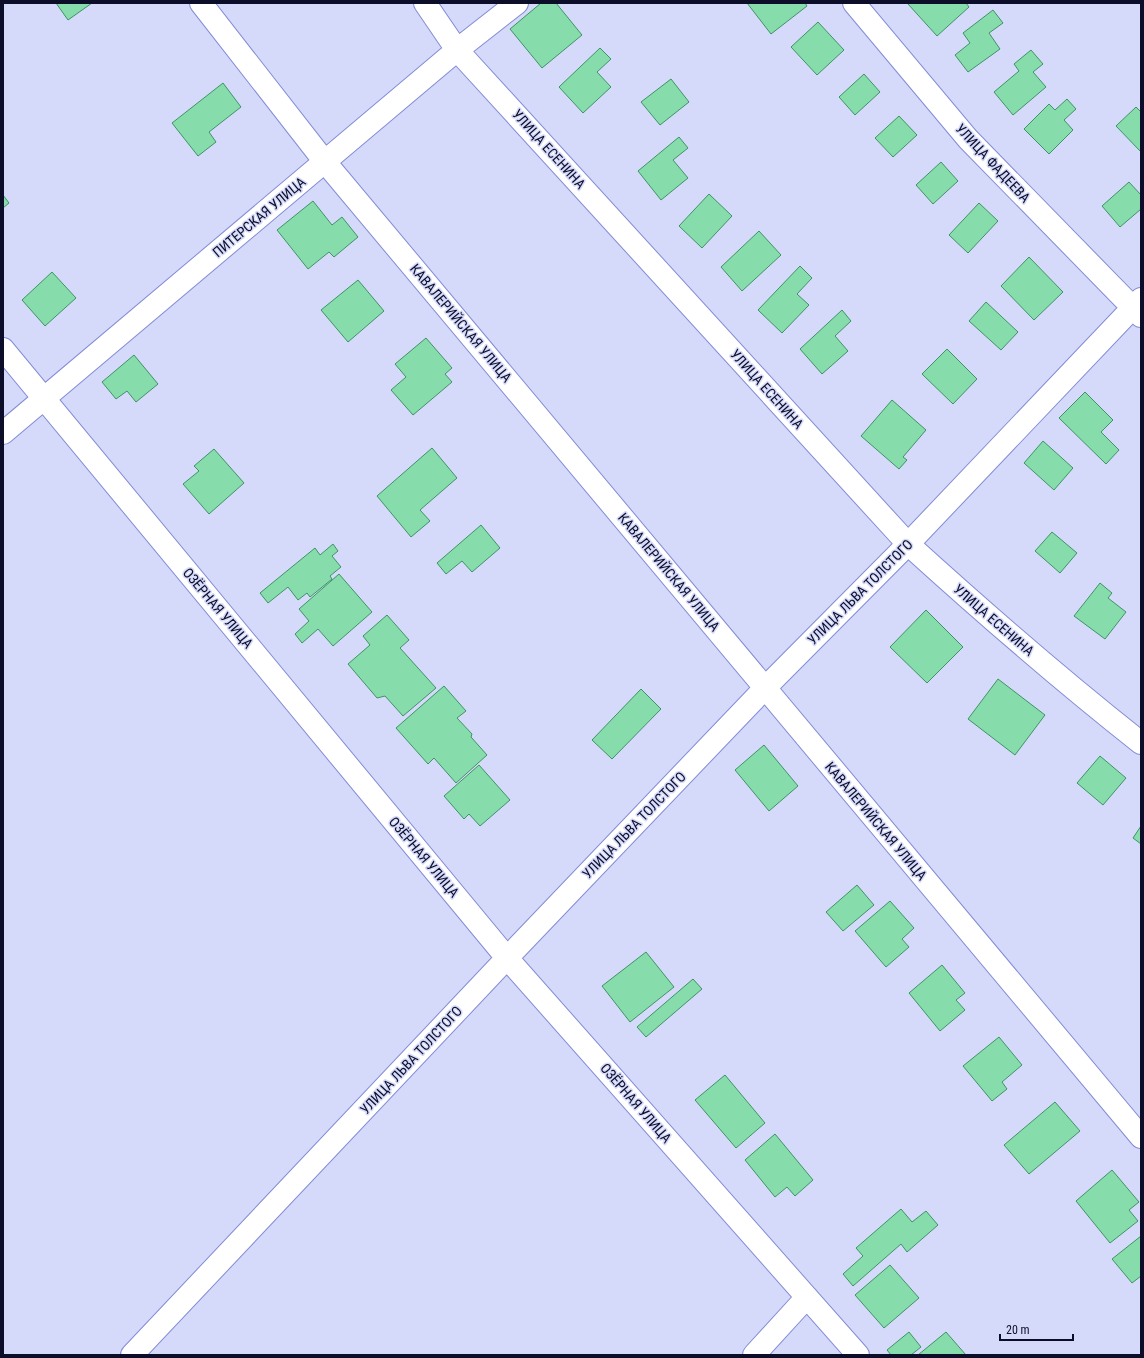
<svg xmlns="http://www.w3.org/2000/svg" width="1144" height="1358" font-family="'Roboto Condensed',sans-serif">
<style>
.building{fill:#87dcab;stroke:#3e9366}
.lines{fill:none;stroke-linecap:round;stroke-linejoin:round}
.street-casing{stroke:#838cd5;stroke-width:24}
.street{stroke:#fff;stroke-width:22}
.labels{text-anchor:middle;stroke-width:3;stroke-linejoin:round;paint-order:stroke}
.street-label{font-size:14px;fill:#0c0d28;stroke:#d5dafa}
</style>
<rect width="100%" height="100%" fill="#d5dafa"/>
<path class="building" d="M 56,3 L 92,3 L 68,20 Z
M 541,3 L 556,3 L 582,35 L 542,68 L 510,29 Z
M 747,3 L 805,3 L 807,6 L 771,34 Z
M 909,3 L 966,3 L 969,7 L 937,36 L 908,4 Z
M 993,10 L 1003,23 L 989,33 L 1000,49 L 968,72 L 955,55 L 970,43 L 963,33 Z
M 818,22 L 844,50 L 817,75 L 791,47 Z
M 600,48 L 611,59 L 597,72 L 611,87 L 583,113 L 559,87 Z
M 1031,50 L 1043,64 L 1033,72 L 1046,87 L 1013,115 L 994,92 L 1019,71 L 1014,64 Z
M 864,74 L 880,92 L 855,115 L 839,97 Z
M 671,79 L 689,102 L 660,125 L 641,102 Z
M 223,83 L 241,107 L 209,132 L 216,142 L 198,156 L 172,123 Z
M 1067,99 L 1076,109 L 1064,120 L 1073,130 L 1049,154 L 1024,129 L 1049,104 L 1055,110 Z
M 1136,107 L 1141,112 L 1141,152 L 1116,126 Z
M 899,116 L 917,135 L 893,157 L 875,138 Z
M 679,137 L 688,148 L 673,160 L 688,178 L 661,200 L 638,171 Z
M 941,162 L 958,181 L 933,204 L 916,185 Z
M 1129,182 L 1141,195 L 1141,209 L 1120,227 L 1102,206 Z
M 709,194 L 732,216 L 702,248 L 679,226 Z
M 3,195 L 9,203 L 3,208 Z
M 313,201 L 332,225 L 342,217 L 358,237 L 334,257 L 329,252 L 308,269 L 277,230 Z
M 979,203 L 998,221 L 968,253 L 949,235 Z
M 759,231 L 781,255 L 742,291 L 721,267 Z
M 1029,257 L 1063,292 L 1034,320 L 1001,286 Z
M 800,266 L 812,278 L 797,294 L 809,305 L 782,333 L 758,310 Z
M 52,272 L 76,298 L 45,326 L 22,300 Z
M 358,280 L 384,311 L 348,342 L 321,310 Z
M 986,302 L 1018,332 L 1001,350 L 969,321 Z
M 842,310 L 851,321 L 835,336 L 848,351 L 822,374 L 800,349 Z
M 426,338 L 452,368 L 445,374 L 452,382 L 413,415 L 391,390 L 406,377 L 395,364 Z
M 947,349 L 977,379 L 953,404 L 922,374 Z
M 134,355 L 158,384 L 136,402 L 127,391 L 116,399 L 102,382 Z
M 1085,392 L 1113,420 L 1101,432 L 1119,450 L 1106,464 L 1059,418 Z
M 892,400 L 926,430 L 903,457 L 907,460 L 899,469 L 861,436 Z
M 1043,441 L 1073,468 L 1054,490 L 1024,463 Z
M 432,448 L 457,478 L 420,510 L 430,521 L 411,537 L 377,496 Z
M 214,449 L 244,483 L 209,514 L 183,484 L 199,471 L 194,466 Z
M 481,525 L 500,548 L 472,572 L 462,561 L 446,574 L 437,563 Z
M 1052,532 L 1077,553 L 1060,573 L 1035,551 Z
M 333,544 L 338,551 L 332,556 L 341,567 L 330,576 L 332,579 L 310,597 L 307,593 L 298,600 L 288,587 L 268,603 L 260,593 L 315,548 L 320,555 Z
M 339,574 L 372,612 L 333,646 L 318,629 L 302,643 L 295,634 L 309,621 L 299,609 Z
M 1100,583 L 1112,593 L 1108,598 L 1126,612 L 1105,639 L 1074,616 Z
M 926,610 L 963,647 L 927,683 L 890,647 Z
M 387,615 L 409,640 L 400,648 L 436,688 L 403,716 L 385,696 L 377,698 L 348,664 L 370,645 L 363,636 Z
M 998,679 L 1045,715 L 1015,755 L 968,719 Z
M 444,686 L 466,711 L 457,718 L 472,734 L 471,737 L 487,755 L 456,783 L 434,758 L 428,764 L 396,728 Z
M 641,689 L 661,709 L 612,759 L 592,740 Z
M 764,745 L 798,786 L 769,811 L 735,770 Z
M 1100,756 L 1126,778 L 1103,805 L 1077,783 Z
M 479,765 L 510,800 L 480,826 L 469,814 L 464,819 L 444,796 Z
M 1141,826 L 1141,844 L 1133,838 Z
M 857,885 L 874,905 L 843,931 L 826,912 Z
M 890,901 L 914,928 L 902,939 L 909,947 L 886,967 L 855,931 Z
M 646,952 L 674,987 L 630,1022 L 602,986 Z
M 942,965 L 965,993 L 956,1000 L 965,1010 L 940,1031 L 909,993 Z
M 693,979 L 702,989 L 646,1037 L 637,1027 Z
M 999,1037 L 1022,1065 L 1002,1082 L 1007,1089 L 992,1101 L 963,1066 Z
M 725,1075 L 765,1123 L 736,1148 L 695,1100 Z
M 1055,1102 L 1080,1131 L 1029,1174 L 1004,1145 Z
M 775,1134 L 813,1180 L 795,1196 L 787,1187 L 775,1197 L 745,1160 Z
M 1112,1170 L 1139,1202 L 1129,1210 L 1138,1221 L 1110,1243 L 1076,1201 Z
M 901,1209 L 912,1222 L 926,1211 L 938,1225 L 907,1252 L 901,1244 L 853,1286 L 843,1274 L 863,1256 L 856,1248 Z
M 1141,1236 L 1141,1276 L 1132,1283 L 1112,1259 Z
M 890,1265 L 919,1298 L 884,1328 L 855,1295 Z
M 909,1332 L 921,1347 L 911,1355 L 891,1355 L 887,1350 Z
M 946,1332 L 966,1355 L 918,1355 Z"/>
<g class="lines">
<defs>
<path id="street" d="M 201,3 L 325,162 L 1141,1137
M 425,3 L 457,50 L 908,544 C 984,613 1061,680 1141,743
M 854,3 L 968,139 L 1141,316
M 3,349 L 507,958 L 858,1355
M 3,433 L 457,50 L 517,3
M 132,1355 L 507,958 L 765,688 L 908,544 L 1141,299
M 754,1355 L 807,1297"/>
</defs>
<use href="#street" class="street-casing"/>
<use href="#street" class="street"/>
</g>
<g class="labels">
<g class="street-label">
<text transform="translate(549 149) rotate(48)" y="5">УЛИЦА ЕСЕНИНА</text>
<text transform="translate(993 163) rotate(47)" y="5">УЛИЦА ФАДЕЕВА</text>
<text transform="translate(259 217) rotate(-40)" y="5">ПИТЕРСКАЯ УЛИЦА</text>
<text transform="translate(461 323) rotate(50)" y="5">КАВАЛЕРИЙСКАЯ УЛИЦА</text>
<text transform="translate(767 389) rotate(48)" y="5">УЛИЦА ЕСЕНИНА</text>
<text transform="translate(669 572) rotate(50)" y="5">КАВАЛЕРИЙСКАЯ УЛИЦА</text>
<text transform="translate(860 592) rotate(-45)" y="5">УЛИЦА ЛЬВА ТОЛСТОГО</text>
<text transform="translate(218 608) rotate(50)" y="5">ОЗЁРНАЯ УЛИЦА</text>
<text transform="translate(994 620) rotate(41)" y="5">УЛИЦА ЕСЕНИНА</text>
<text transform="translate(876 821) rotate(50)" y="5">КАВАЛЕРИЙСКАЯ УЛИЦА</text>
<text transform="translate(634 825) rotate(-46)" y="5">УЛИЦА ЛЬВА ТОЛСТОГО</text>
<text transform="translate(424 857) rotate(50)" y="5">ОЗЁРНАЯ УЛИЦА</text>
<text transform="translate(411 1060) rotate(-47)" y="5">УЛИЦА ЛЬВА ТОЛСТОГО</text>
<text transform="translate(636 1103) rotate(49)" y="5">ОЗЁРНАЯ УЛИЦА</text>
</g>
</g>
<rect width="1144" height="1358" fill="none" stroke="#0c0d28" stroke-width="8"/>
<path d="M1000 1334v6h73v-6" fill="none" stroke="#0c0d28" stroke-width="2"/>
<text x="1006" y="1334" font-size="12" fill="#0c0d28" stroke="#d5dafa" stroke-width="3" paint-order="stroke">20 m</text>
</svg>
